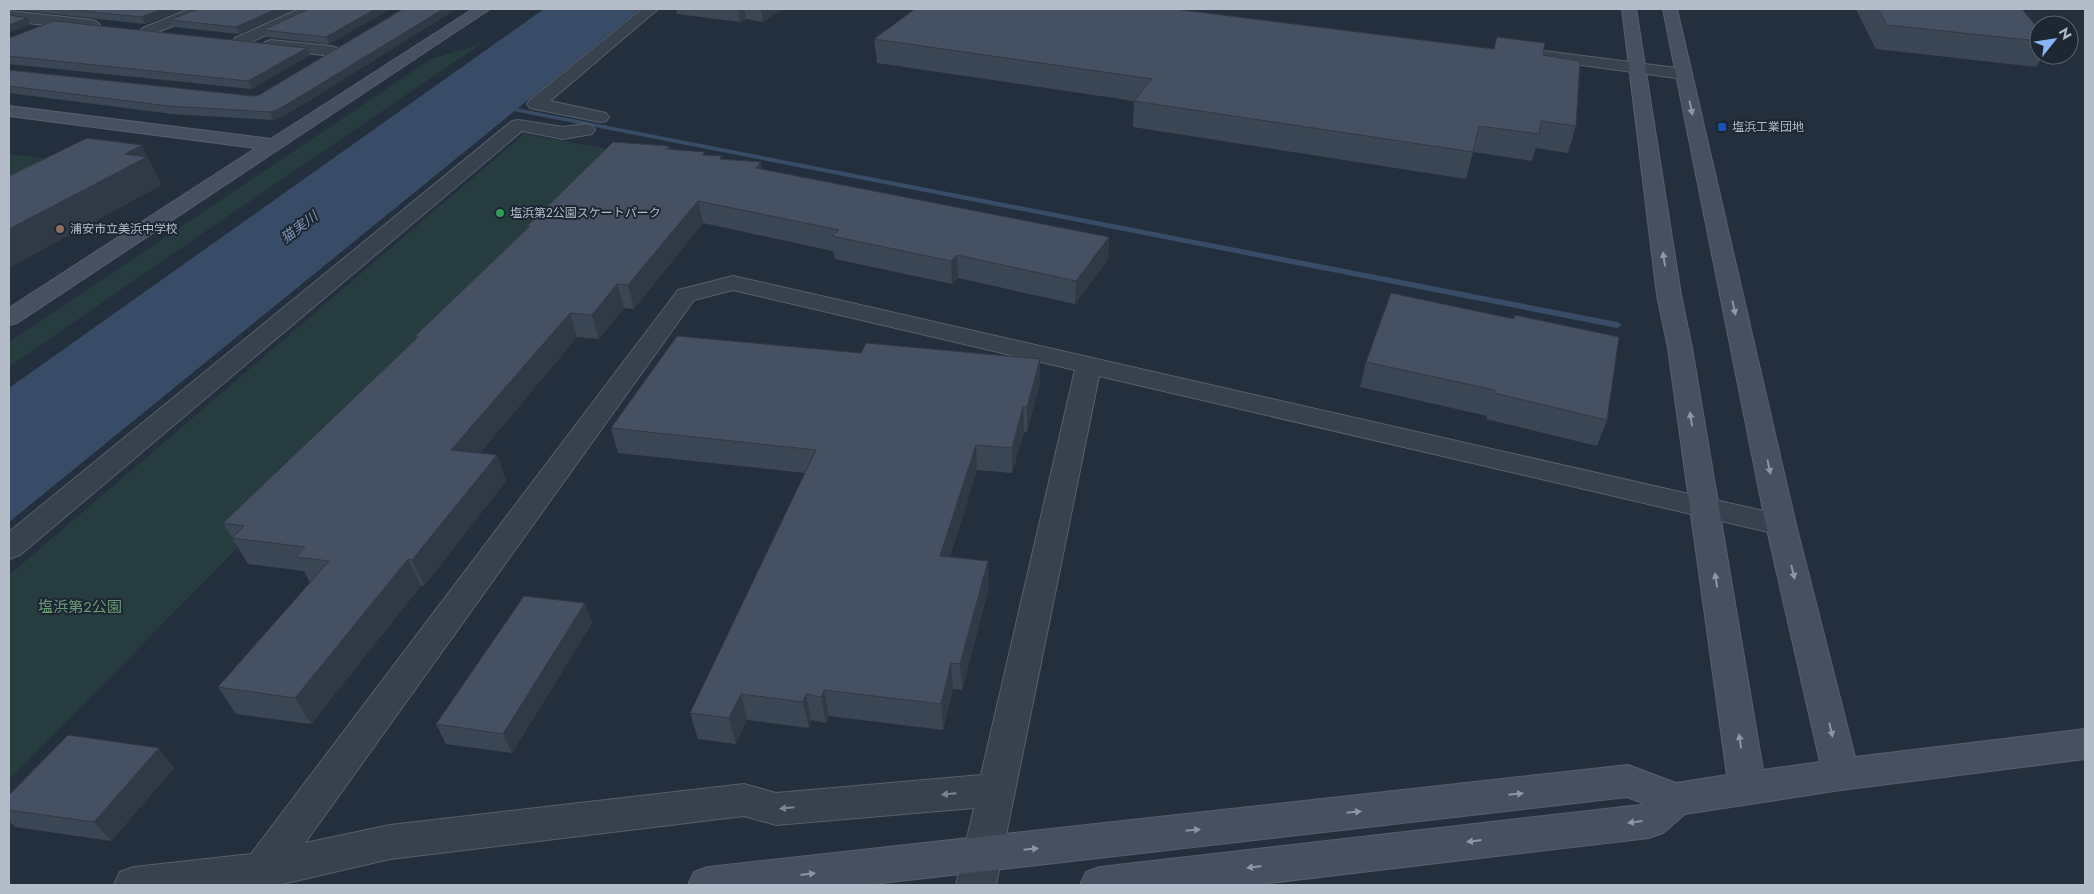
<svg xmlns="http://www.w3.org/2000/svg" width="2094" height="894" font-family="Jost,'Noto Sans JP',sans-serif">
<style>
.green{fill:#263c3f}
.water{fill:#394c67}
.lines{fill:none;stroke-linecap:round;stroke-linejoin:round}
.stream{fill:#394c67;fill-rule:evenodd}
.street-casing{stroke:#565f6c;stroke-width:2}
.secondary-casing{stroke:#565f6c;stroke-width:2}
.street{fill:#38414e;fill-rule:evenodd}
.secondary{fill:#465061;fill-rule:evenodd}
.wall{fill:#3b4654}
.shaded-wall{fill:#303945}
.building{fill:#455162;stroke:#303945}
.oneway{fill:#8e96a5}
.oneway2{fill:#7c8592}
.transit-dot{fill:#1a4fb4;stroke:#1d2633;stroke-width:2}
.leisure-dot{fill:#2e9e5b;stroke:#1d2633;stroke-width:2}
.education-dot{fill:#8d6e63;stroke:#1d2633;stroke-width:2}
.labels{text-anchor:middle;stroke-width:4;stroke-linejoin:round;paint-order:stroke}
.far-poi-label{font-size:12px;fill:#b4bcc9;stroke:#1d2633;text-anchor:start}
.far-water-label{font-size:14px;font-style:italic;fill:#7c92b1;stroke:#1d2633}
.park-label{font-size:15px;fill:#6b9a76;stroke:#1d2633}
</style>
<rect width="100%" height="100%" fill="#242f3e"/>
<path class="green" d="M 481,44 L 200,235 L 9,367 L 9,342 L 431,59 Z
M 524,134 L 627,152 L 9,780 L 9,575 Z
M 9,154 L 66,161 L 9,190 Z"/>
<path class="water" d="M 544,9 L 640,9 L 9,522 L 9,388 Z"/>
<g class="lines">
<path class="stream" d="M 500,105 L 1617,322 L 1622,325 L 1617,328 L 503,109 L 500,109 Z"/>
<defs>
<path id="street" d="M 189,9 L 208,9 L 206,12 L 153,34 L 143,34 L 140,31 L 143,28 Z
M 299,9 L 318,9 L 316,12 L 247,44 L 235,44 L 233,41 L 235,38 Z
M 642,9 L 658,9 L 550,101 L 606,113 L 609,117 L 606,121 L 600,122 L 530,108 L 527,104 L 530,100 Z
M 9,11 L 92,20 L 97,22 L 100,25 L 97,28 L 92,30 L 9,21 Z
M 271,40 L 331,46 L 337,48 L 339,51 L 337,54 L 331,56 L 265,48 L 263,45 L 265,42 Z
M 1529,49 L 1684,69 L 1690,70 L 1692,74 L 1690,78 L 1684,79 L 1523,57 L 1521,54 L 1523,51 Z
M 518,120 L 563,127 L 586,124 L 592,126 L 595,130 L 592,134 L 563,139 L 522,131 L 20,555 L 9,559 L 9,532 L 512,121 Z
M 733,276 L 1781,515 L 1792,518 L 1796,525 L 1792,532 L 1781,535 L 1099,376 L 996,885 L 956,885 L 974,808 L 776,825 L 744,816 L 390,859 L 278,885 L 114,885 L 120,872 L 134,867 L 251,854 L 678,290 ZM 733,290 L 1075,370 L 981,775 L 776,793 L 744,784 L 390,825 L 305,843 L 694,300 Z"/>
<path id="secondary" d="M 473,9 L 490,9 L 17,323 L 9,325 L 9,308 L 256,148 L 9,116 L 9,106 L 271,139 Z
M 1622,9 L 1636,9 L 1681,295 L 1692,348 L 1763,770 L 1820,762 L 1766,525 L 1663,9 L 1677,9 L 1796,525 L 1855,757 L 2085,729 L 2085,759 L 1841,790 L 1685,814 L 1663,833 L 1649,838 L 1252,885 L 1080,885 L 1086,872 L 1100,867 L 1640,805 L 1643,803 L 1627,797 L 865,885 L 688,885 L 694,872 L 708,867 L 1628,765 L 1676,783 L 1727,775 L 1668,348 L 1657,295 Z"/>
</defs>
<use href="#street" class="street-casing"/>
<use href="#secondary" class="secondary-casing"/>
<use href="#street" class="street"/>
<use href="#secondary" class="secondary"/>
</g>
<path class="wall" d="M 9,9 L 184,9 L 145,24 Z
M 295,9 L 239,34 L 174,27 L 170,20 Z
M 309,9 L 390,9 L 329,44 L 266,37 L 263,30 Z
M 403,9 L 456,9 L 312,99 L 280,118 L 273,120 L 172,114 L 9,93 L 9,70 L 252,96 L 259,95 Z
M 676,9 L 783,9 L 763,22 L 746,19 L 740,22 L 677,14 Z
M 1856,9 L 2022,9 L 2039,30 L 2039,55 L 2043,55 L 2036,67 L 1876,49 Z
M 9,38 L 310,55 L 252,89 L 9,64 Z
M 874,39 L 1543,55 L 1576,126 L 1568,153 L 1536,148 L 1532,161 L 1473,152 L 1466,179 L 1133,127 L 1134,101 L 877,63 Z
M 669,146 L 670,149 L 706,155 L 723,159 L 761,162 L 762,170 L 1109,237 L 1108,260 L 1075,304 L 958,278 L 952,284 L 835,259 L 833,251 L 703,223 L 634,309 L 624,308 L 599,339 L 577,337 L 480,453 L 497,455 L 506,481 L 424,586 L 421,586 L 311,724 L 236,714 L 218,687 L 310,583 L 304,571 L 248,564 L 223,523 L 416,339 L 415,336 L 527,228 L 527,226 Z
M 1391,293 L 1607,420 L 1597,446 L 1486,419 L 1487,416 L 1360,387 L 1366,362 Z
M 861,353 L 1040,359 L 1040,383 L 1027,432 L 1024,432 L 1012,473 L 977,470 L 950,557 L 989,587 L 962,690 L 953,689 L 943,730 L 829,716 L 826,723 L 811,720 L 809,728 L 747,720 L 736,744 L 698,739 L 690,713 L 805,473 L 618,453 L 611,428 Z
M 585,603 L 592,623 L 512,753 L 446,744 L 436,724 Z
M 174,768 L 111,841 L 15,827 L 9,821 L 9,795 Z"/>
<path class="shaded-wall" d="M 162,9 L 184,9 L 145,24 L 141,17 Z
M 276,9 L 295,9 L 239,34 L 236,27 Z
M 375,9 L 390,9 L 329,44 L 326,37 Z
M 443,9 L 456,9 L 312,99 L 280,118 L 273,120 L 270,112 Z
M 738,9 L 744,9 L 746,19 L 740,22 Z
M 761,9 L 783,9 L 763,22 Z
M 27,18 L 30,25 L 9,33 L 9,25 Z
M 307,48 L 310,55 L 252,89 L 248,81 Z
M 142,145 L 156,173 L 155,173 L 162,185 L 9,268 L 9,229 L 125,154 Z
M 761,162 L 764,183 L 756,168 Z
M 698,201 L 703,223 L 634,309 L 628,285 Z
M 1109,237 L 1108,260 L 1075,304 L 1076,281 Z
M 957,255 L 958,278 L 952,284 L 951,261 Z
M 617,284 L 624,308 L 599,339 L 592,315 Z
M 570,313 L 577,337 L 461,476 L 451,450 Z
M 1040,359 L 1040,383 L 1027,432 L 1027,407 Z
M 1023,407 L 1024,432 L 1012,473 L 1012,448 Z
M 976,445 L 977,470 L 942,582 L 940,556 Z
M 497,455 L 506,481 L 424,586 L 412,560 Z
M 408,559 L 421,586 L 311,724 L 295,698 Z
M 988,561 L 989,587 L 962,690 L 960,664 Z
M 585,603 L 592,623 L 512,753 L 503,734 Z
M 951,663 L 953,689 L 943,730 L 941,704 Z
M 824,690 L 829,716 L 826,723 L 821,697 Z
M 741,694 L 747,720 L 736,744 L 729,718 Z
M 806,694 L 811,720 L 809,728 L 803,702 Z
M 159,748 L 174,768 L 111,841 L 94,822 Z"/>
<path class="building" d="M 66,9 L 162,9 L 141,17 Z
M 198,9 L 276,9 L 236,27 L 170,20 Z
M 309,9 L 375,9 L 326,37 L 263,30 Z
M 403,9 L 443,9 L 309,91 L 277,110 L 270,112 L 168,106 L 9,86 L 9,70 L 252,96 L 259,95 Z
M 915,9 L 1174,9 L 1494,49 L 1497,37 L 1545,43 L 1543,55 L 1580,61 L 1576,126 L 1541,121 L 1539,134 L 1479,126 L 1473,152 L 1134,101 L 1152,79 L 874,39 Z
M 1878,9 L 2022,9 L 2039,30 L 2039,41 L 1887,25 Z
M 9,15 L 27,18 L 9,25 Z
M 54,21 L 307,48 L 248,81 L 9,56 L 9,38 Z
M 87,138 L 142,145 L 125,154 L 147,157 L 9,229 L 9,176 Z
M 613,142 L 669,146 L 666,149 L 705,152 L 702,155 L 722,156 L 720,159 L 761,162 L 756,168 L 1109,237 L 1076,281 L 957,255 L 951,261 L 832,236 L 839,230 L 698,201 L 628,285 L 617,284 L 592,315 L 570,313 L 451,450 L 497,455 L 412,560 L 408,559 L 295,698 L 218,687 L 329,561 L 296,557 L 305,547 L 232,538 L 244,526 L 223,523 L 418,337 L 415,336 L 530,226 L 527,226 Z
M 1391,293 L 1514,319 L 1515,315 L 1619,337 L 1607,420 L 1494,393 L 1495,390 L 1366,362 Z
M 677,336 L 861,353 L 866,343 L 1040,359 L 1027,407 L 1023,407 L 1012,448 L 976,445 L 940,556 L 988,561 L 960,664 L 951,663 L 941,704 L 824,690 L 821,697 L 806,694 L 803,702 L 741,694 L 729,718 L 690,713 L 816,450 L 611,428 Z
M 524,596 L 585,603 L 503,734 L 436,724 Z
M 68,735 L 159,748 L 94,822 L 9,810 L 9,795 Z"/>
<defs><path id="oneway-solid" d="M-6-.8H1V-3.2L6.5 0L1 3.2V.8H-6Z" transform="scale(1.25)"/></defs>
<g class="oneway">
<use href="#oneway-solid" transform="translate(1691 108) rotate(78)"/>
<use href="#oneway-solid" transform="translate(1664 259) rotate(-98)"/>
<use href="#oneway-solid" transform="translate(1734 308) rotate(78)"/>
<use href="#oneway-solid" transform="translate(1691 419) rotate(-99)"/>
<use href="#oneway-solid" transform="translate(1769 467) rotate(78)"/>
<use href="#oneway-solid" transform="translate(1793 572) rotate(76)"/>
<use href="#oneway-solid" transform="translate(1716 580) rotate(-99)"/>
<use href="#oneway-solid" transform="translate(1831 730) rotate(77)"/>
<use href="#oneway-solid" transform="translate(1740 741) rotate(-99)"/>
<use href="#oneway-solid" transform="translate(1516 794) rotate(-6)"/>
<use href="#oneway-solid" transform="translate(1354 812) rotate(-6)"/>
<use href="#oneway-solid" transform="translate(1635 822) rotate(173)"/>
<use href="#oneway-solid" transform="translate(1193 830) rotate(-6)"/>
<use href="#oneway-solid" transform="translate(1474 841) rotate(173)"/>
<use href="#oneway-solid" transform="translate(1031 849) rotate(-6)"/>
<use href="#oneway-solid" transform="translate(1254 867) rotate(173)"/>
<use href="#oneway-solid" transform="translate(808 874) rotate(-7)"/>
</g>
<g class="oneway2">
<use href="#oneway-solid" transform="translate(949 794) rotate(175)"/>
<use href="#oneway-solid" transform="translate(787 808) rotate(175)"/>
</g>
<rect class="transit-dot" x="1717" y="122" width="10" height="10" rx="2.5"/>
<circle class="leisure-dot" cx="500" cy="213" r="5"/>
<circle class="education-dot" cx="60" cy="229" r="5"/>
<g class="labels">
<g class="far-poi-label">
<text x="1732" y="131">塩浜工業団地</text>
<text x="510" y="217">塩浜第2公園スケートパーク</text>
<text x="70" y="233">浦安市立美浜中学校</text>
</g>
<g class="far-water-label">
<text transform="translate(299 227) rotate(-37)" y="5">猫実川</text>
</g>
<g class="park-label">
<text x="80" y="612">塩浜第2公園</text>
</g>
</g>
<rect width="2094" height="894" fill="none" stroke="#b4bcc9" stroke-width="20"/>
<g transform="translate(2054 40) rotate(60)"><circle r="24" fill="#1d2633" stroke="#59626f"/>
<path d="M0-4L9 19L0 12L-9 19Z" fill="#8ab4f8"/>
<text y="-8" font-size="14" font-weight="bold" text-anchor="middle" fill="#b4bcc9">N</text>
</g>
</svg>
